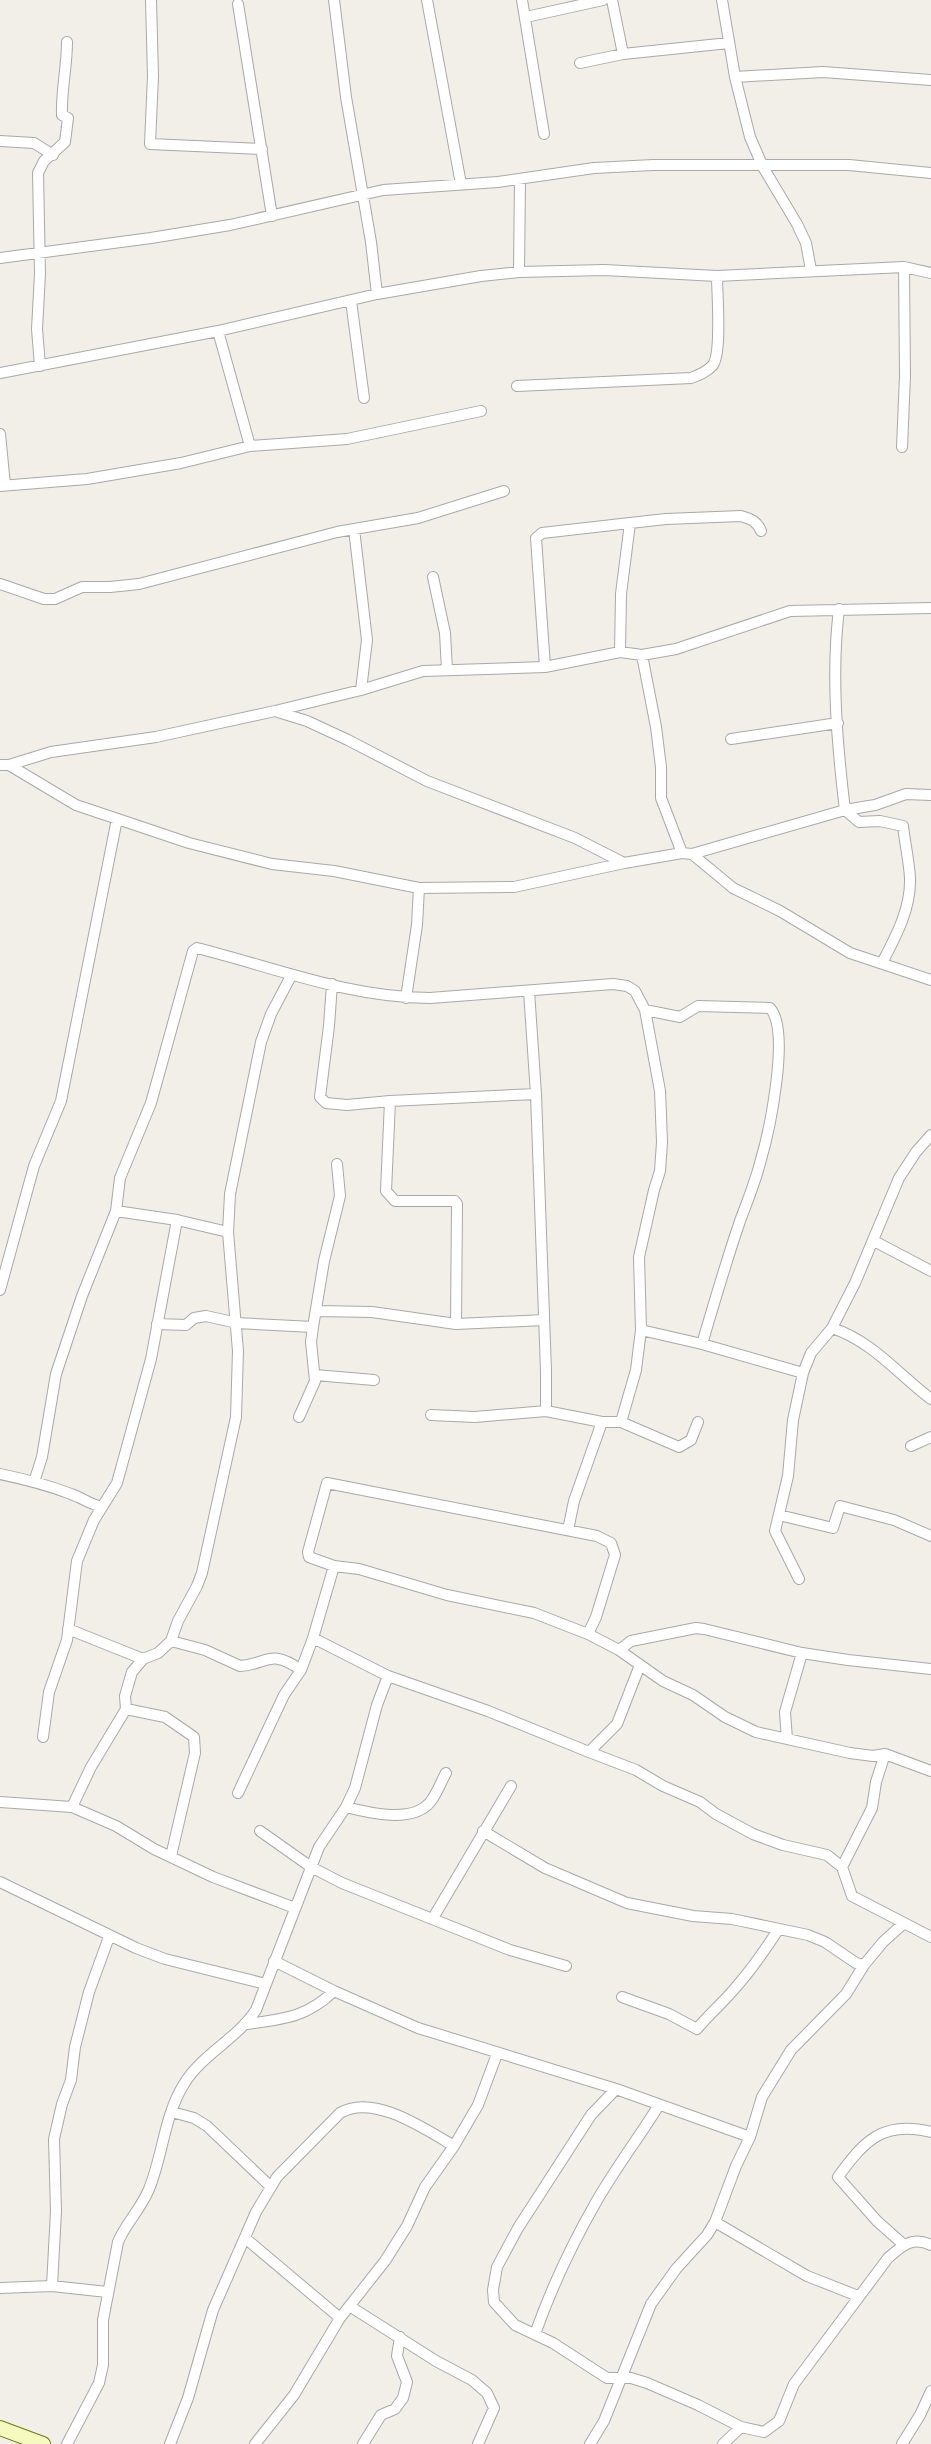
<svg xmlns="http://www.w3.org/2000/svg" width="931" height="2444" font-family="Jost,sans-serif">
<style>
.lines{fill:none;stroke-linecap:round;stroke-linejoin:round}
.street-casing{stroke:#a9a9a9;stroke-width:12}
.secondary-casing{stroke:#707d05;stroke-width:16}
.street{stroke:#fff;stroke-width:10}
.secondary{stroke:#f7fabf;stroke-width:14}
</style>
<rect width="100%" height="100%" fill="#f2efe9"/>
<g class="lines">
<defs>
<path id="street" d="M 151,0 L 153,76 L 150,144 L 262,149
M 334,0 L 346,97 L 371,242 L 377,294
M 427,0 L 461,184
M 522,0 L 544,134
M 612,0 L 623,54
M 722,0 L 735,77 L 750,137 L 763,167 L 797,224 L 806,243 L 811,270
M 238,4 L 272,216
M 526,17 L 603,0
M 580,63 L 623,54 L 729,43
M 735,77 L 823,72 L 931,80
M 0,141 L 34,143 L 53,155
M 0,258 L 151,238 L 230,225 L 383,190 L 498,182 L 594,168 L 653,165 L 849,165 L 931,173
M 519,272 L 520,179
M 351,301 L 364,398
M 218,331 L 250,446
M 40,366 L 37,329 L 40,274 L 38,173 L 44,161 L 65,142 L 68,118 L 62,115 C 61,91 67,67 67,42
M 0,373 L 218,331 L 377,294 L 481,276 L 519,272 L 604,270 L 717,276 L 904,267 L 931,273
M 517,386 L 691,378 C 699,375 707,372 713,365 C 722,352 717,294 717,276
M 0,434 L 5,485
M 902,447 L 905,376 L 904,267
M 0,486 L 87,479 L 181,463 L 250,446 L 347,439 L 481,411
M 354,529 L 367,640 L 361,690
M 433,577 L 445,633 L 447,670
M 0,584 L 44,599 L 55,599 L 82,587 L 110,587 L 139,584 L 337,532 L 418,518 L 504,491
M 839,609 C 831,674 837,744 845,810 L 859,822 L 880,821 L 903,826 C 905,843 909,861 910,878 C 911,909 896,936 882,963
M 620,652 L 621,594 L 630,523 L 666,519 L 741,516 C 751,519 757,521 761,531
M 642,655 L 656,727 L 661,767 L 661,798 L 682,853
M 545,667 L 536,538 L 542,533 L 630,523
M 278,712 L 307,721 L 348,740 L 427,781 L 575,838 L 624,863
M 731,739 L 838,723
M 0,765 L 9,765 L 51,752 L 156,737 L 275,711 L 361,690 L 423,671 L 545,667 L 620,652 L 642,655 L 676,649 L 790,611 L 931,608
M 9,765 L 76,805 L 189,843 L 272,864 L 334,871 L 419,888 L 514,887 L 624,863 L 682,853 L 692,854 L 845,810 L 875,805 L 906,794 L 931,795
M 692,854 L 733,888 L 780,911 L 850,953 L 931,980
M 332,984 L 329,1026 L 321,1089 L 320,1097 L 326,1103 L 347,1105 L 390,1101 L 536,1094 L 546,1371 L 546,1411
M 529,991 L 536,1094
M 406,998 L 417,925 L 419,888
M 645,1010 L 680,1017 L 698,1006 L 770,1008 C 791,1031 769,1133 760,1163 C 755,1183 747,1202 740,1221 C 726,1262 714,1303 702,1344
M 390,1101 L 386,1191 L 395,1201 L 455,1201 L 457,1204 L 456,1324
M 116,1211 L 177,1220 L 228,1232
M 874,1241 L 931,1271
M 0,1290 L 34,1166 L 61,1101 L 117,819
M 317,1311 L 372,1312 L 456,1324 L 544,1320
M 157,1324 L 186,1325 L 194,1318 L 206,1316 L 237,1323 L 313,1327 L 324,1261 L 340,1196 L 337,1164
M 832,1328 C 872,1341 898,1374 931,1399
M 641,1330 L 702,1344 L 803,1373
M 315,1375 L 374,1380
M 431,1415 L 475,1417 L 546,1411 L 602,1422
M 299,1417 L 315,1381 L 311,1342 L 313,1327
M 621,1422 L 679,1447 L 691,1440 L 698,1422
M 911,1446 L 931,1437
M 0,1474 C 24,1479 48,1485 71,1494 C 82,1498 90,1504 102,1507
M 34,1482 L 42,1457 L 56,1374 L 82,1296 L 116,1211 L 120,1178 L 151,1103 L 193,951 L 197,948 C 273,967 350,998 430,998 L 613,984 L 627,986 L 635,991 L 645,1010 L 660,1091 L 662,1142 L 660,1171 L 654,1190 L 639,1257 L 641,1330 L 636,1370 L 621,1422 L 602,1422 L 574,1501 L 568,1530
M 779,1515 L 833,1528 L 840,1506 L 894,1520 L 931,1536
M 799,1579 L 775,1531 L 788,1476 L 793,1420 L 803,1373 L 811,1353 L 832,1328 L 855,1283 L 899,1178 L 916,1152 L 931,1135
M 68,1629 L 143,1659
M 588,1634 L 596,1617 L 615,1555 L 611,1543 L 597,1536 L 327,1483 L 308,1552 L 309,1557 L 334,1566 L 359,1569 L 447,1595 L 534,1613 L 588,1634 L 619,1650 L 663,1681 L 693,1695 L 725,1717 L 756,1732 L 850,1753 L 873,1756 L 885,1754 L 931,1771
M 313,1638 L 334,1566
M 171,1641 L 205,1650 L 240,1666 C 268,1664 270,1648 301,1670
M 619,1650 L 631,1641 L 696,1628 L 704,1629 L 802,1653 L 848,1660 L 931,1669
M 126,1709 L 165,1717 L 194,1737 L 195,1753 L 171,1856
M 43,1737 L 49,1692 L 67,1640 L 77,1561 L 94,1520 L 117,1483 L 151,1359 L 177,1220
M 787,1739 L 785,1712 L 802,1653
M 589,1752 L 636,1770 L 663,1786 L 700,1802 L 716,1814 L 753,1834 L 783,1845 L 827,1855 L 842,1867
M 885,1754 L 876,1782 L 872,1808 L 842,1867 L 852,1896 L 931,1937
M 238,1793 L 284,1695 L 301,1670 L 313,1638 L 388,1676 L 488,1711 L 589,1752 L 617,1724 L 640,1665
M 0,1802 L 72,1807 L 116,1826 L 154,1849 L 213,1877 L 295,1908
M 72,1807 L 91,1767 L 126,1709 L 125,1696 L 132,1672 L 143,1659 L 158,1653 L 171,1641 L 178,1621 L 197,1586 L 202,1573 L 236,1417 L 238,1351 L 228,1232 L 230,1194 L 261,1042 L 271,1014 L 291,976
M 346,1807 C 369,1813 414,1824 431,1801 C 437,1793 441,1782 446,1773
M 260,1831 L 311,1867 L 342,1883 L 510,1950 L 566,1966
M 483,1831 L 545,1868 L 627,1903 L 693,1916 L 732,1919 L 808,1935 L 825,1942 L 856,1963 L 864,1965
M 0,1882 L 136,1948 L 165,1959 L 266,1984
M 433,1918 L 511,1786
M 274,1961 L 334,1991 L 418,2028 L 616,2089 L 750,2137
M 622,1997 L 669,2014 L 697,2029 C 709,2014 724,2002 736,1987 C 752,1969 765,1950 778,1930
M 247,2024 C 283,2019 306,2018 334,1991
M 616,2089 L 591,2115 L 518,2228 L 497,2267 L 493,2290 L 494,2302 L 515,2325 L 553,2343 L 607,2378 L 631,2378 L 647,2383 L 698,2405 L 741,2427 L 764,2432 L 779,2421 L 794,2384 L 888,2258 C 902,2246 912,2236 931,2245
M 172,2112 L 194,2118 L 207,2126 L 271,2187
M 715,2222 L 807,2276 L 858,2296
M 245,2238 L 340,2318
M 904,2245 L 877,2221 L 838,2177 C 864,2141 883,2120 931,2132
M 52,2286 L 56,2211 L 54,2139 L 62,2104 L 71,2080 L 75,2047 L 89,1992 L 109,1937
M 0,2288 L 52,2286 L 107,2292
M 351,2307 L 436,2361 L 472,2380 L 487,2393 L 494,2408 L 478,2444
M 535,2334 C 551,2289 571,2246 595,2204 C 614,2170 638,2139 659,2105
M 67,2444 L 99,2383 L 103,2365 L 103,2320 L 118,2242 C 126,2223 141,2209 149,2189 C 163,2155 164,2116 184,2084 C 202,2054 237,2039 256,2010 L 319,1847 L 346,1807 L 355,1788 L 377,1705 L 388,1676
M 170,2444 L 188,2398 L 213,2310 L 256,2212 L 277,2177 L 340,2113 C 373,2093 425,2129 454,2146
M 255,2444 L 294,2395 L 340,2318 L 385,2261 L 407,2226 L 425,2187 L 454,2146 L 478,2105 L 497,2054
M 363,2444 L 381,2415 L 395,2409 L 403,2398 L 407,2382 L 397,2356 L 400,2337
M 590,2444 L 604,2421 L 651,2304 L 676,2269 L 707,2235 L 715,2222 L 736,2166 L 750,2137 L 762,2097 L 791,2050 L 846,1994 L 864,1965 L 883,1942 L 904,1923
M 723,2444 L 741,2427
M 902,2444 L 920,2415 L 931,2391"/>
<path id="secondary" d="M 0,2428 L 43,2444"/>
</defs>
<use href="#street" class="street-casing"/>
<use href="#secondary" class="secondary-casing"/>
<use href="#street" class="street"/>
<use href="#secondary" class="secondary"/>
</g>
</svg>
